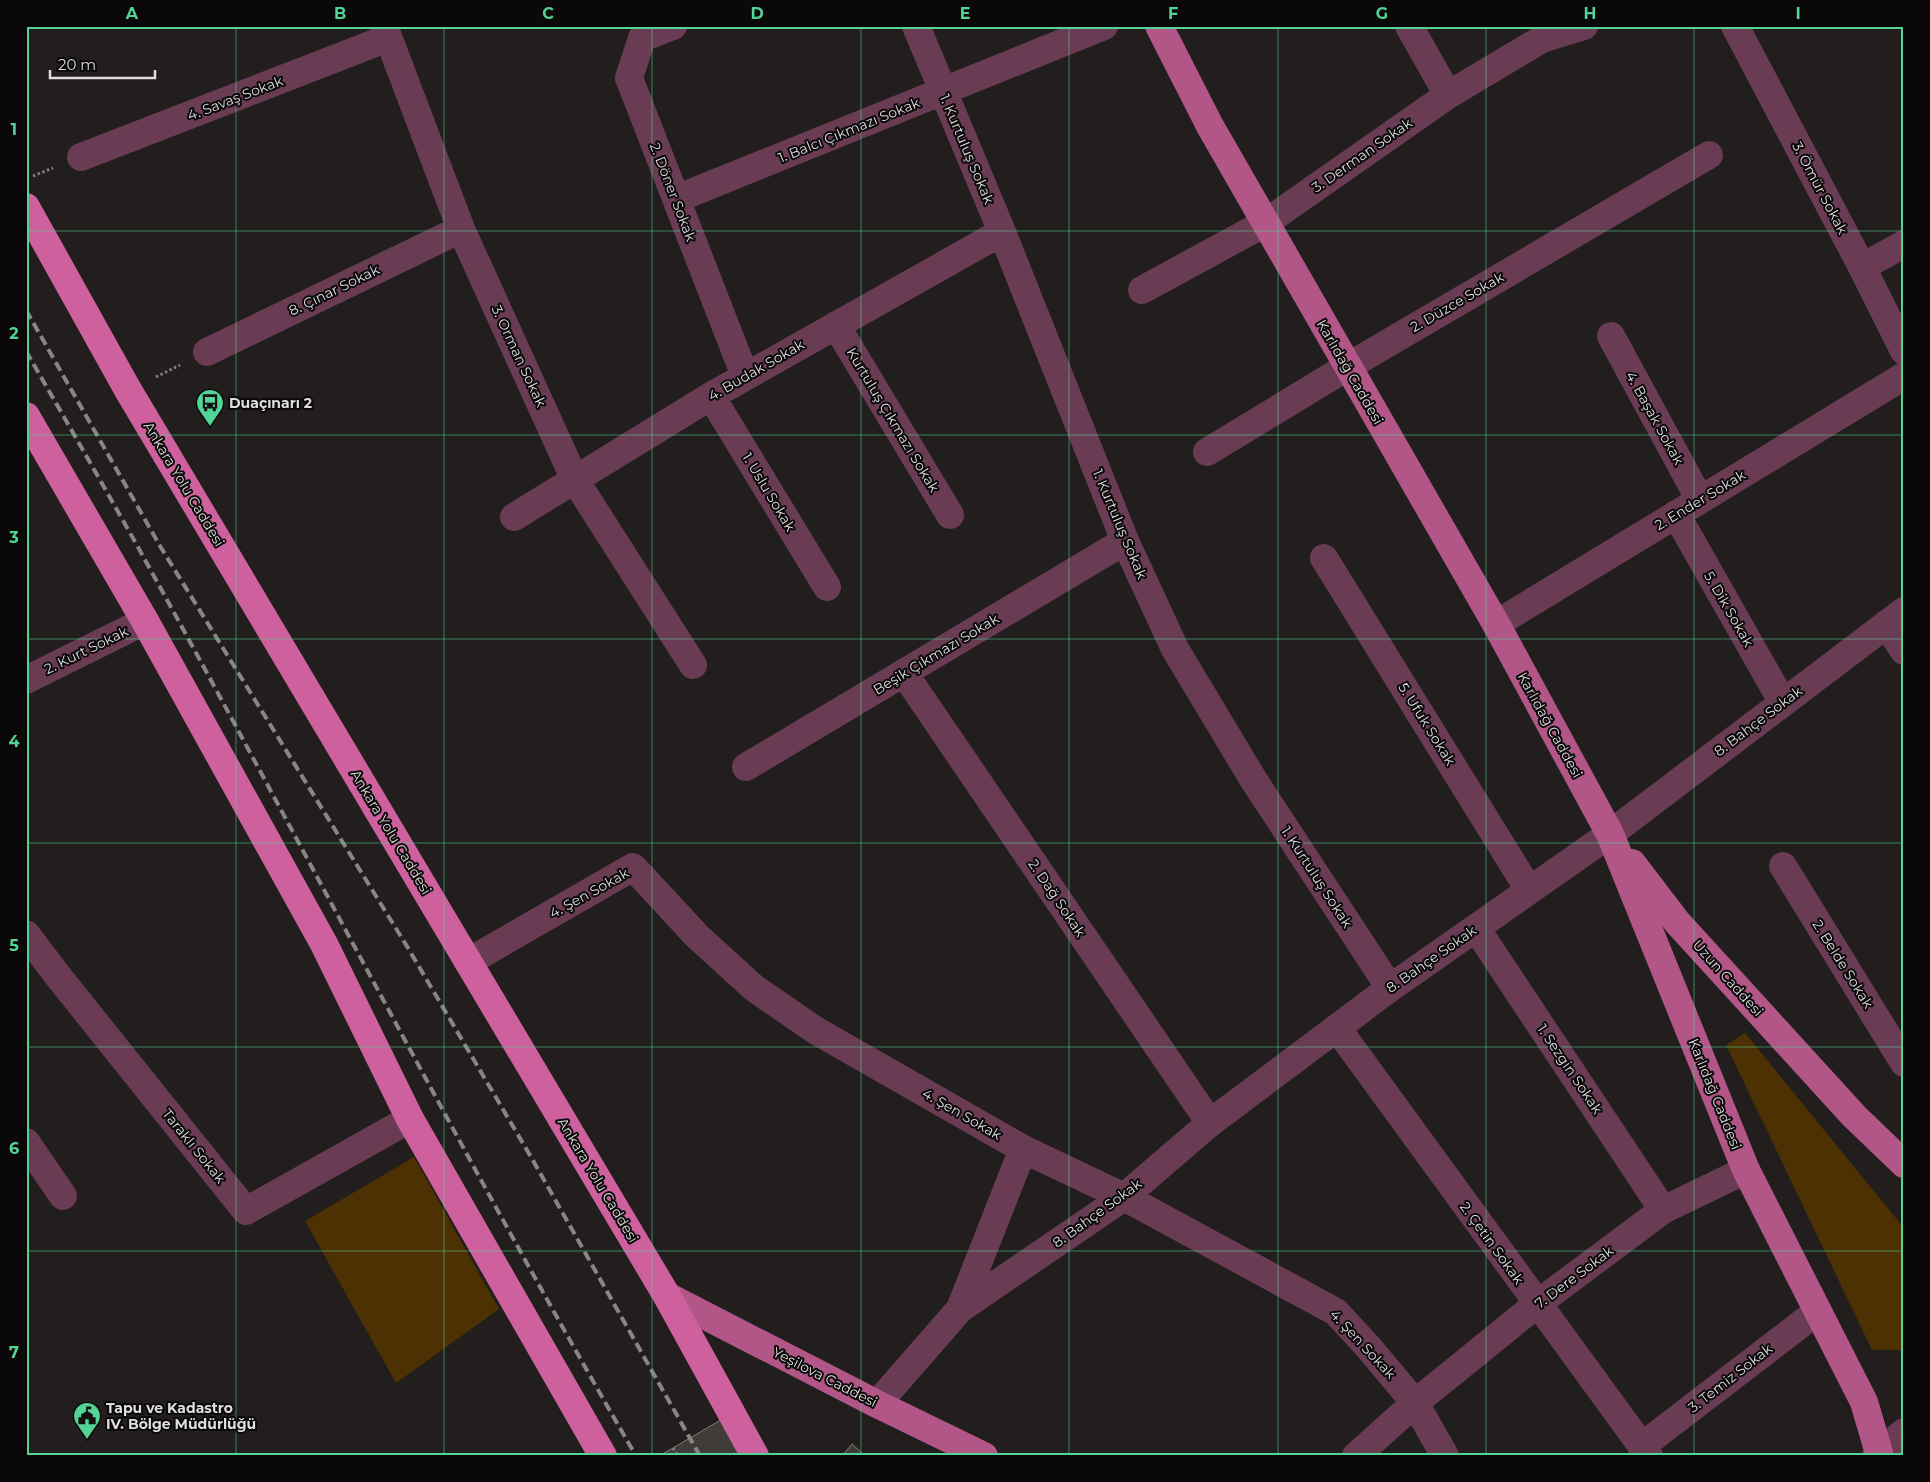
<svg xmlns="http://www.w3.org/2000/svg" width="1930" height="1482" font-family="Montserrat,sans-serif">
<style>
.green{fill:#4d3102}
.building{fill:#3f3c3a;stroke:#827e7c}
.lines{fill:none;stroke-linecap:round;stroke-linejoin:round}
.path{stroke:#7e7b7b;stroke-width:3;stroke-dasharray:2.5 2.5;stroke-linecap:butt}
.minor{stroke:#693c54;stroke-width:28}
.major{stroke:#b25688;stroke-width:28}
.highway{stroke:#ce609d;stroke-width:28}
.rail{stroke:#888585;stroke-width:4;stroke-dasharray:10 5;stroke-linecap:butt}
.grid{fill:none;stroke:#53d396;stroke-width:1;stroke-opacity:0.55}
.labels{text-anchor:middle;stroke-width:4;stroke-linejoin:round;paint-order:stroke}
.street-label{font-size:14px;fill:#dfdddd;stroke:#0a0808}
.poi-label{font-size:14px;font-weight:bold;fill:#dfdddd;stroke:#0a0808;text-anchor:start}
.neatline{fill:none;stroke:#53d396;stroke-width:2}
.grid-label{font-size:16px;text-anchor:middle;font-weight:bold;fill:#53d396}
</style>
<rect width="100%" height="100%" fill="#221e1e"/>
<path class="green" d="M 1745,1033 L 1904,1228 L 1904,1350 L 1872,1350 L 1726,1045 Z
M 414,1157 L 499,1309 L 396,1383 L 305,1221 Z"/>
<path class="building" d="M 731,1414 L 755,1456 L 659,1456 L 673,1448 Z
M 852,1444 L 862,1453 L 865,1456 L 842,1456 Z"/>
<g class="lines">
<path class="path" d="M 33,176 L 53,168
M 156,377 L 180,365
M 673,1448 L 678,1456
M 860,1456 L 862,1453"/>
<path class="minor" d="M 384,26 L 461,229 L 575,480 L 693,665
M 673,26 L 642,38 L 629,78 L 745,376
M 916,26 L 1002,232 L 1125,541 L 1175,649 L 1253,779 L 1390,988
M 1409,26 L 1448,95
M 1735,26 L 1862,267 L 1904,351
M 81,157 L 388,38
M 676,199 L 1104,26
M 1862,267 L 1904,244
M 1142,290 L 1265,223 L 1448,95 L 1542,39 L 1584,26
M 836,325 L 950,515
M 1611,336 L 1700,500
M 207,352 L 461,229
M 711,396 L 827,587
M 1207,452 L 1347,367 L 1709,155
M 1676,514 L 1783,703
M 514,517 L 711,396 L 1002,232
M 1324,558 L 1529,890
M 1496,624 L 1904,376
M 1886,624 L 1904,651
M 904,673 L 1210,1123
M 26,680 L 145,621
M 746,767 L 1125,541
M 1783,866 L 1904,1063
M 1476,928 L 1663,1210
M 26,934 L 58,976 L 246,1211 L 410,1119
M 468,962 L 633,867 L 697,936 L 754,988 L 815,1030 L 1023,1149 L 1124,1197 L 1336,1312 L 1370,1349 L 1415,1403 L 1445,1456
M 1337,1028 L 1649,1456
M 26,1142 L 63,1196
M 960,1309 L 1124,1197 L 1210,1123 L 1390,988 L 1610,834 L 1904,611
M 877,1404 L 960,1309 L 1023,1149
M 1642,1446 L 1818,1311
M 1356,1456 L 1415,1403 L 1537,1304 L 1663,1210 L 1746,1170
M 1876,1456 L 1904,1432"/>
<path class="major" d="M 1159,26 L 1210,126 L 1496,624 L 1610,834 L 1746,1170 L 1864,1402 L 1879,1453
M 1632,863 L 1677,922 L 1854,1116 L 1904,1164
M 667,1296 L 877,1404 L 984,1456"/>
<path class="highway" d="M 26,207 L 128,390 L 667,1296 L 755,1456
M 26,416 L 145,621 L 324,944 L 410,1119 L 603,1456"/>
<path class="rail" d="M 26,310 L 160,546 L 408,948 L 531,1157 L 700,1456
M 26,351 C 64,417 102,483 139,549 C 306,851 463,1157 636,1456"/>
</g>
<path class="grid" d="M 236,26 L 236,1456M 444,26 L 444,1456M 652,26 L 652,1456M 861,26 L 861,1456M 1069,26 L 1069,1456M 1278,26 L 1278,1456M 1486,26 L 1486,1456M 1694,26 L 1694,1456M 26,231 L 1904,231M 26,435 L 1904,435M 26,639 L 1904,639M 26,843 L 1904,843M 26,1047 L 1904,1047M 26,1251 L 1904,1251"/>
<defs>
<symbol id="bus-pin" viewBox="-11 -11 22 30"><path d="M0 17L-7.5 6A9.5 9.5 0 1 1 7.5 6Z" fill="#53d396" stroke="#0a0808"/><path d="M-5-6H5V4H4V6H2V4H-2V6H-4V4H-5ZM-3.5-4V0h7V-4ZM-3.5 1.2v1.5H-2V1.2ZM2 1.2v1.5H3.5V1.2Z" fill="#111"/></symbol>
<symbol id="civic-pin" viewBox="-11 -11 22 30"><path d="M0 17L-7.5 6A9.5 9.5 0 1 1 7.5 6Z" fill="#53d396" stroke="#0a0808"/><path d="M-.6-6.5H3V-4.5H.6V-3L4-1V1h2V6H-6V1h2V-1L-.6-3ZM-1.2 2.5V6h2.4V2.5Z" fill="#111"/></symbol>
</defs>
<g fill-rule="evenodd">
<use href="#bus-pin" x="194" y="387" width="32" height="43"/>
<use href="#civic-pin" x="71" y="1400" width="32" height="43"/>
</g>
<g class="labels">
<g class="street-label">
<text transform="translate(235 98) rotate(-21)" y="5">4. Savaş Sokak</text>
<text transform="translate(849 130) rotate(-22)" y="5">1. Balcı Çıkmazı Sokak</text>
<text transform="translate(967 149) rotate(67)" y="5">1. Kurtuluş Sokak</text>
<text transform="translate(1362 155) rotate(-35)" y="5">3. Derman Sokak</text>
<text transform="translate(1820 188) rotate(62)" y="5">3. Ömür Sokak</text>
<text transform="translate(673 192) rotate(69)" y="5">2. Döner Sokak</text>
<text transform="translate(334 290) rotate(-26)" y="5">8. Çınar Sokak</text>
<text transform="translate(1457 302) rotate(-30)" y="5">2. Düzce Sokak</text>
<text transform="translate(519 356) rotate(65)" y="5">3. Orman Sokak</text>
<text transform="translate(756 370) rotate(-30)" y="5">4. Budak Sokak</text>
<text transform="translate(1350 372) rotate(60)" y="5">Karlıdağ Caddesi</text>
<text transform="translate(1655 418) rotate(61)" y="5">4. Başak Sokak</text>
<text transform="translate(893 420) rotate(59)" y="5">Kurtuluş Çıkmazı Sokak</text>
<text transform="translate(184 484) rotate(59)" y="5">Ankara Yolu Caddesi</text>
<text transform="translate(769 492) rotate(59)" y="5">1. Uslu Sokak</text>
<text transform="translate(1700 500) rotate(-31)" y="5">2. Ender Sokak</text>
<text transform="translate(1120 524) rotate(67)" y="5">1. Kurtuluş Sokak</text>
<text transform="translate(1729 609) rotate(60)" y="5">5. Dik Sokak</text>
<text transform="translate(86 650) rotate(-26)" y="5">2. Kurt Sokak</text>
<text transform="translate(936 654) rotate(-31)" y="5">Beşik Çıkmazı Sokak</text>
<text transform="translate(1758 721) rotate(-37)" y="5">8. Bahçe Sokak</text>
<text transform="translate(1427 724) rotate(58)" y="5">5. Ufuk Sokak</text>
<text transform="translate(1550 725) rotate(61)" y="5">Karlıdağ Caddesi</text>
<text transform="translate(391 832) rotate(59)" y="5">Ankara Yolu Caddesi</text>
<text transform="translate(1317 877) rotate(57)" y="5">1. Kurtuluş Sokak</text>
<text transform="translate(589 893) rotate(-29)" y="5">4. Şen Sokak</text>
<text transform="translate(1057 898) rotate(56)" y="5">2. Dağ Sokak</text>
<text transform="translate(1431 959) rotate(-35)" y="5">8. Bahçe Sokak</text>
<text transform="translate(1843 964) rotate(58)" y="5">2. Belde Sokak</text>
<text transform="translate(1728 978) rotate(48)" y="5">Uzun Caddesi</text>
<text transform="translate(1570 1069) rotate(56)" y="5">1. Sezgin Sokak</text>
<text transform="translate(1715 1094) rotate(68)" y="5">Karlıdağ Caddesi</text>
<text transform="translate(962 1114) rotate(30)" y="5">4. Şen Sokak</text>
<text transform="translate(194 1146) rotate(51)" y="5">Taraklı Sokak</text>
<text transform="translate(598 1180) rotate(59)" y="5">Ankara Yolu Caddesi</text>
<text transform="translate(1097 1213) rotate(-36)" y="5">8. Bahçe Sokak</text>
<text transform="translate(1492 1243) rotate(54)" y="5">2. Çetin Sokak</text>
<text transform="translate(1574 1277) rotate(-37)" y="5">7. Dere Sokak</text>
<text transform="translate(1363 1344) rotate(47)" y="5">4. Şen Sokak</text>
<text transform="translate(825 1377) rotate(27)" y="5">Yeşilova Caddesi</text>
<text transform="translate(1730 1378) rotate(-38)" y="5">3. Temiz Sokak</text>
</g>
<g class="poi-label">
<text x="229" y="408">Duaçınarı 2</text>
<text x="106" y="1413">Tapu ve Kadastro<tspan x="106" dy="16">IV. Bölge Müdürlüğü</tspan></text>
</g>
</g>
<rect width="1930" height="1482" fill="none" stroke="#0a0808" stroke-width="55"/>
<path d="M50 70v8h105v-8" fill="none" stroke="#dfdddd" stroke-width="2.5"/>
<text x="58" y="70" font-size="15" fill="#dfdddd" stroke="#0a0808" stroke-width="4" paint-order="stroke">20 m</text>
<rect x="28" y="28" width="1874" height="1426" class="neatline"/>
<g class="grid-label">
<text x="132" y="19">A</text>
<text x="340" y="19">B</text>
<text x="548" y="19">C</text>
<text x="757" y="19">D</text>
<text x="965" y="19">E</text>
<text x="1173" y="19">F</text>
<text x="1382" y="19">G</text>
<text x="1590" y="19">H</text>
<text x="1798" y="19">I</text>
<text x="14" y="135">1</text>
<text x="14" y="339">2</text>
<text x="14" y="543">3</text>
<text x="14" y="747">4</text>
<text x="14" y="951">5</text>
<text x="14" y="1154">6</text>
<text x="14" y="1358">7</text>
</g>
</svg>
